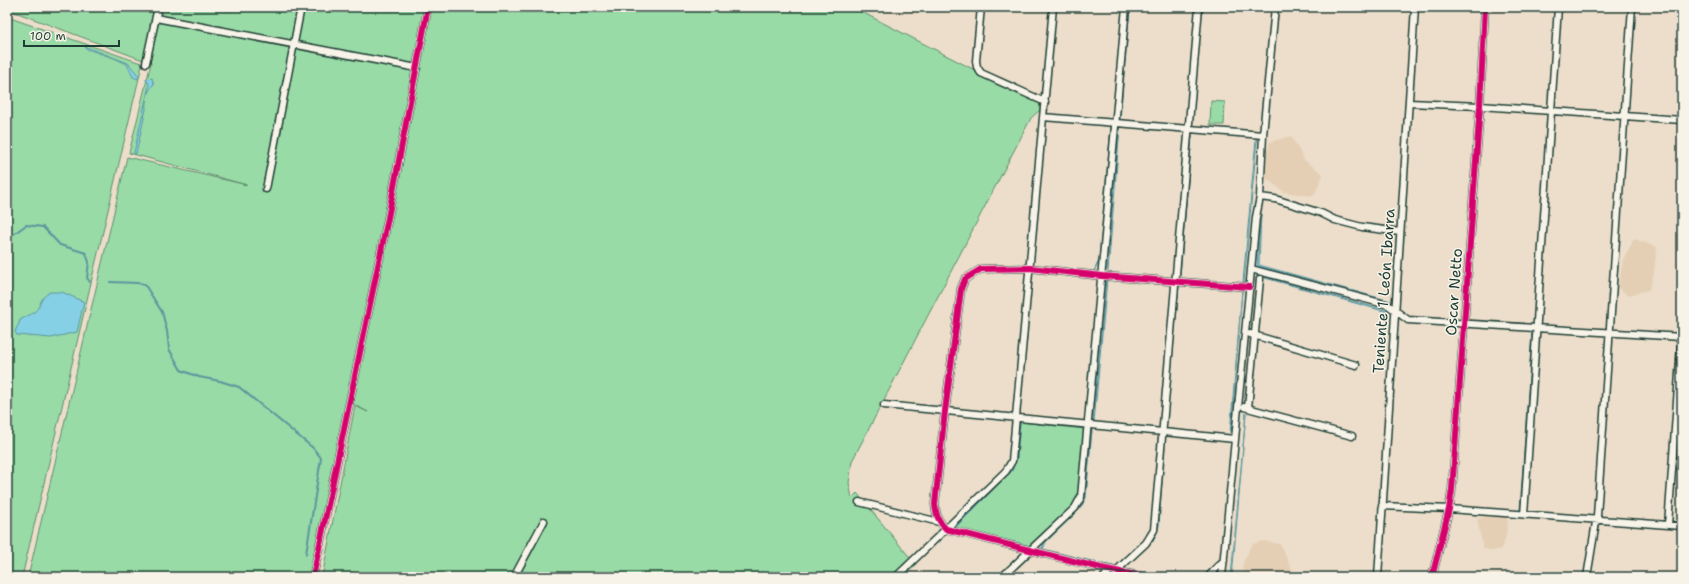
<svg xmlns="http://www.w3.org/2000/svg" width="1689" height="584" font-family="'Shantell Sans',sans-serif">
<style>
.built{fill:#e4cfb5}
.green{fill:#99dba6;stroke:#5c8c6d}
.water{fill:#85d0e5;stroke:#5c959e}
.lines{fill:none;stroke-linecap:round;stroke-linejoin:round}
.stream{stroke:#5c959e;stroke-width:2}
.minor-casing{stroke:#1f3d34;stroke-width:9}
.minor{stroke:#f7f3e8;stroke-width:6}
.cycleway-casing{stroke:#f7f3e8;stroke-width:8}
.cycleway{stroke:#d6006c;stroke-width:6}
.labels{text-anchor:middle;stroke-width:3;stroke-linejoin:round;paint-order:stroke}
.street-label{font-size:15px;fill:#1f3d34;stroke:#f7f3e8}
</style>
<rect width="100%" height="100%" fill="#ecdeca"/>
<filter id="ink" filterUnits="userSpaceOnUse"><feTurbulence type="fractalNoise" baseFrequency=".025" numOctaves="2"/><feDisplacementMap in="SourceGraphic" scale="8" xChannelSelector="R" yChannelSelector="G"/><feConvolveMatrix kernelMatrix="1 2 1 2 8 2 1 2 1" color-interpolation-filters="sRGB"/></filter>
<g filter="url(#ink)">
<path class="built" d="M 1291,136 L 1305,161 L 1323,174 L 1314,196 L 1284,192 L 1267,179 L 1264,165 L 1270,142 Z
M 1634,239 L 1657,247 L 1654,272 L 1649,290 L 1628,295 L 1618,288 L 1623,260 Z
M 1494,514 L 1506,516 L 1508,522 L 1505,540 L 1501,549 L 1492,551 L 1483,548 L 1477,519 Z
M 1263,541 L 1280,544 L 1293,572 L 1288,577 L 1245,577 L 1242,568 L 1243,563 L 1250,548 L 1253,544 Z"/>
<path class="green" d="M 7,7 L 428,7 L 312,577 L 28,577 L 127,157 L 247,185 L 129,153 L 151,63 L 7,9 Z
M 429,7 L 852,7 L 1039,103 L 1040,105 L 1040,110 L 1031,118 L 852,461 L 849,483 L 852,498 L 857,493 L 916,565 L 903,577 L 322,577 L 355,406 L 368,412 L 351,403 Z
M 7,17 L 141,63 L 142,65 L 22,577 L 7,577 Z
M 1211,101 L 1225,102 L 1224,125 L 1210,125 Z
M 1020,422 L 1085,429 L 1078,493 L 1075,503 L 1027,547 L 953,528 L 1011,470 L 1016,456 Z"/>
<path class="water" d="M 1130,7 L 1120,119 L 1119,119 Z
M 84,46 L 128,63 L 139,76 L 138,79 L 133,77 L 127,64 L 114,58 L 87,49 Z
M 152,78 L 154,84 C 148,89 145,101 146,109 L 136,154 L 134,153 L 149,85 L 148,82 L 146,81 L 146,79 Z
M 1111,127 L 1100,261 L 1094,271 L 1099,260 Z
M 1119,128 L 1120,128 L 1108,271 L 1107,271 Z
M 1192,135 L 1180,276 L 1179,276 Z
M 1256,139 L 1257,139 L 1244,282 L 1243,282 Z
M 1261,213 L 1259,265 L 1390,301 L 1257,266 Z
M 1257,275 L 1388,311 L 1387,312 L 1258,276 L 1252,329 Z
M 1106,279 L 1107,280 L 1094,422 L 1093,422 Z
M 1178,286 L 1179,286 L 1166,428 Z
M 1242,291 L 1231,433 L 1230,433 Z
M 50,292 L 62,292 L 84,302 L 77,332 L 51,338 L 17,335 L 15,332 C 16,328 19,325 20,320 C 25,317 30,315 34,312 C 42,306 38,299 50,292 Z
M 1532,332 L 1532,333 L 1521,510 L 1520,510 Z
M 1246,413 L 1232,577 L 1231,577 Z
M 1020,423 L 1017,457 L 1012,471 L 955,528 L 1027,545 L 1026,547 L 954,528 L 1011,470 L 1017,457 Z
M 1092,430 L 1086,498 L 1080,509 L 1046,542 L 1043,549 L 1116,567 L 1038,549 L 1042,549 L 1044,542 L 1082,505 L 1085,498 Z
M 1165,438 L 1159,526 C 1154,546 1137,556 1122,569 L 1153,541 L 1156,534 Z"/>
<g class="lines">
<path class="stream" d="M 7,239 L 26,225 L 43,227 L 60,245 L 86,253 L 89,262 L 87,278 L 90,282
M 110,282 L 138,283 L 145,285 L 162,312 L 167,331 L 169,349 L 181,370 L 199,377 L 220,381 L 239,387 L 313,448 L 321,458 L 306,554"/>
<defs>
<path id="minor" d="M 981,7 L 976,61 L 977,67 L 981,73 L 1045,102
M 156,18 L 417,68
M 146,63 L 158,7
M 1409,103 L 1480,106 L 1682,120
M 1043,117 L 1263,135
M 266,189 L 301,7
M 1260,197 L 1275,199 L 1321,213 L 1335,220 L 1362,227 L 1400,232
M 1251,269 L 1388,305 L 1408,320 L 1682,337
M 1250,334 L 1356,365
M 884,405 L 1235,439
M 1244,407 L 1352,436
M 1248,408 L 1260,279
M 859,502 L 939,522
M 1382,506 L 1449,509 L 1682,526
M 1524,515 L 1558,7
M 1668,525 L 1682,332
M 1116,571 L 1146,543 L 1154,530 L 1199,7
M 313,577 L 388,218 L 428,7
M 514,577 L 544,521
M 896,577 L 1006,471 L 1012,461 L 1053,7
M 1002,577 L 1075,508 L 1081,497 L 1126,7
M 1104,577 L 1111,570
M 1145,577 L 1101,568 L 946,529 C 938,521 936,515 935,504 L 945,411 L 961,289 L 965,279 L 981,269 L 1030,268 L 1102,276 L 1249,287
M 1208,577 L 1224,560
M 1222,577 L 1256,217 L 1260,197 L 1263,135 L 1275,7
M 1378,577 L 1415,7
M 1432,577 L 1449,509 L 1452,490 L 1480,106 L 1485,7
M 1587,577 L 1597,516 L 1632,7"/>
</defs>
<use href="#minor" class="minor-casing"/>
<use href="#minor" class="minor"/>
<defs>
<path id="cycleway" d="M 313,577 L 388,218 L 428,7
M 1145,577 L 1101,568 L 946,529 C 938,521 936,515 935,504 L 945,411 L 961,289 L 965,279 L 981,269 L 1030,268 L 1102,276 L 1249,287
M 1432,577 L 1449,509 L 1452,490 L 1480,106 L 1485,7"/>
</defs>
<use href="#cycleway" class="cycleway-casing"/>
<use href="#cycleway" class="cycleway"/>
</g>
</g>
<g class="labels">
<g class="street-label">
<text transform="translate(1384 291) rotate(-86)" y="5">Teniente 1 León Ibarra</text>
<text transform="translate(1454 292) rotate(-86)" y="5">Oscar Netto</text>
</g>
</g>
<rect width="1689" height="584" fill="none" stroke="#f7f3e8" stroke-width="24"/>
<rect x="12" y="12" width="1665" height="560" fill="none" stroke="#1f3d34" stroke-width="1.5" filter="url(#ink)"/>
<path d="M24 40v6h95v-6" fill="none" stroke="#1f3d34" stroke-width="2"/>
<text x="30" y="40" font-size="12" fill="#1f3d34" stroke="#f7f3e8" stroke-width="3" paint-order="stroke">100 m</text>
</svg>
